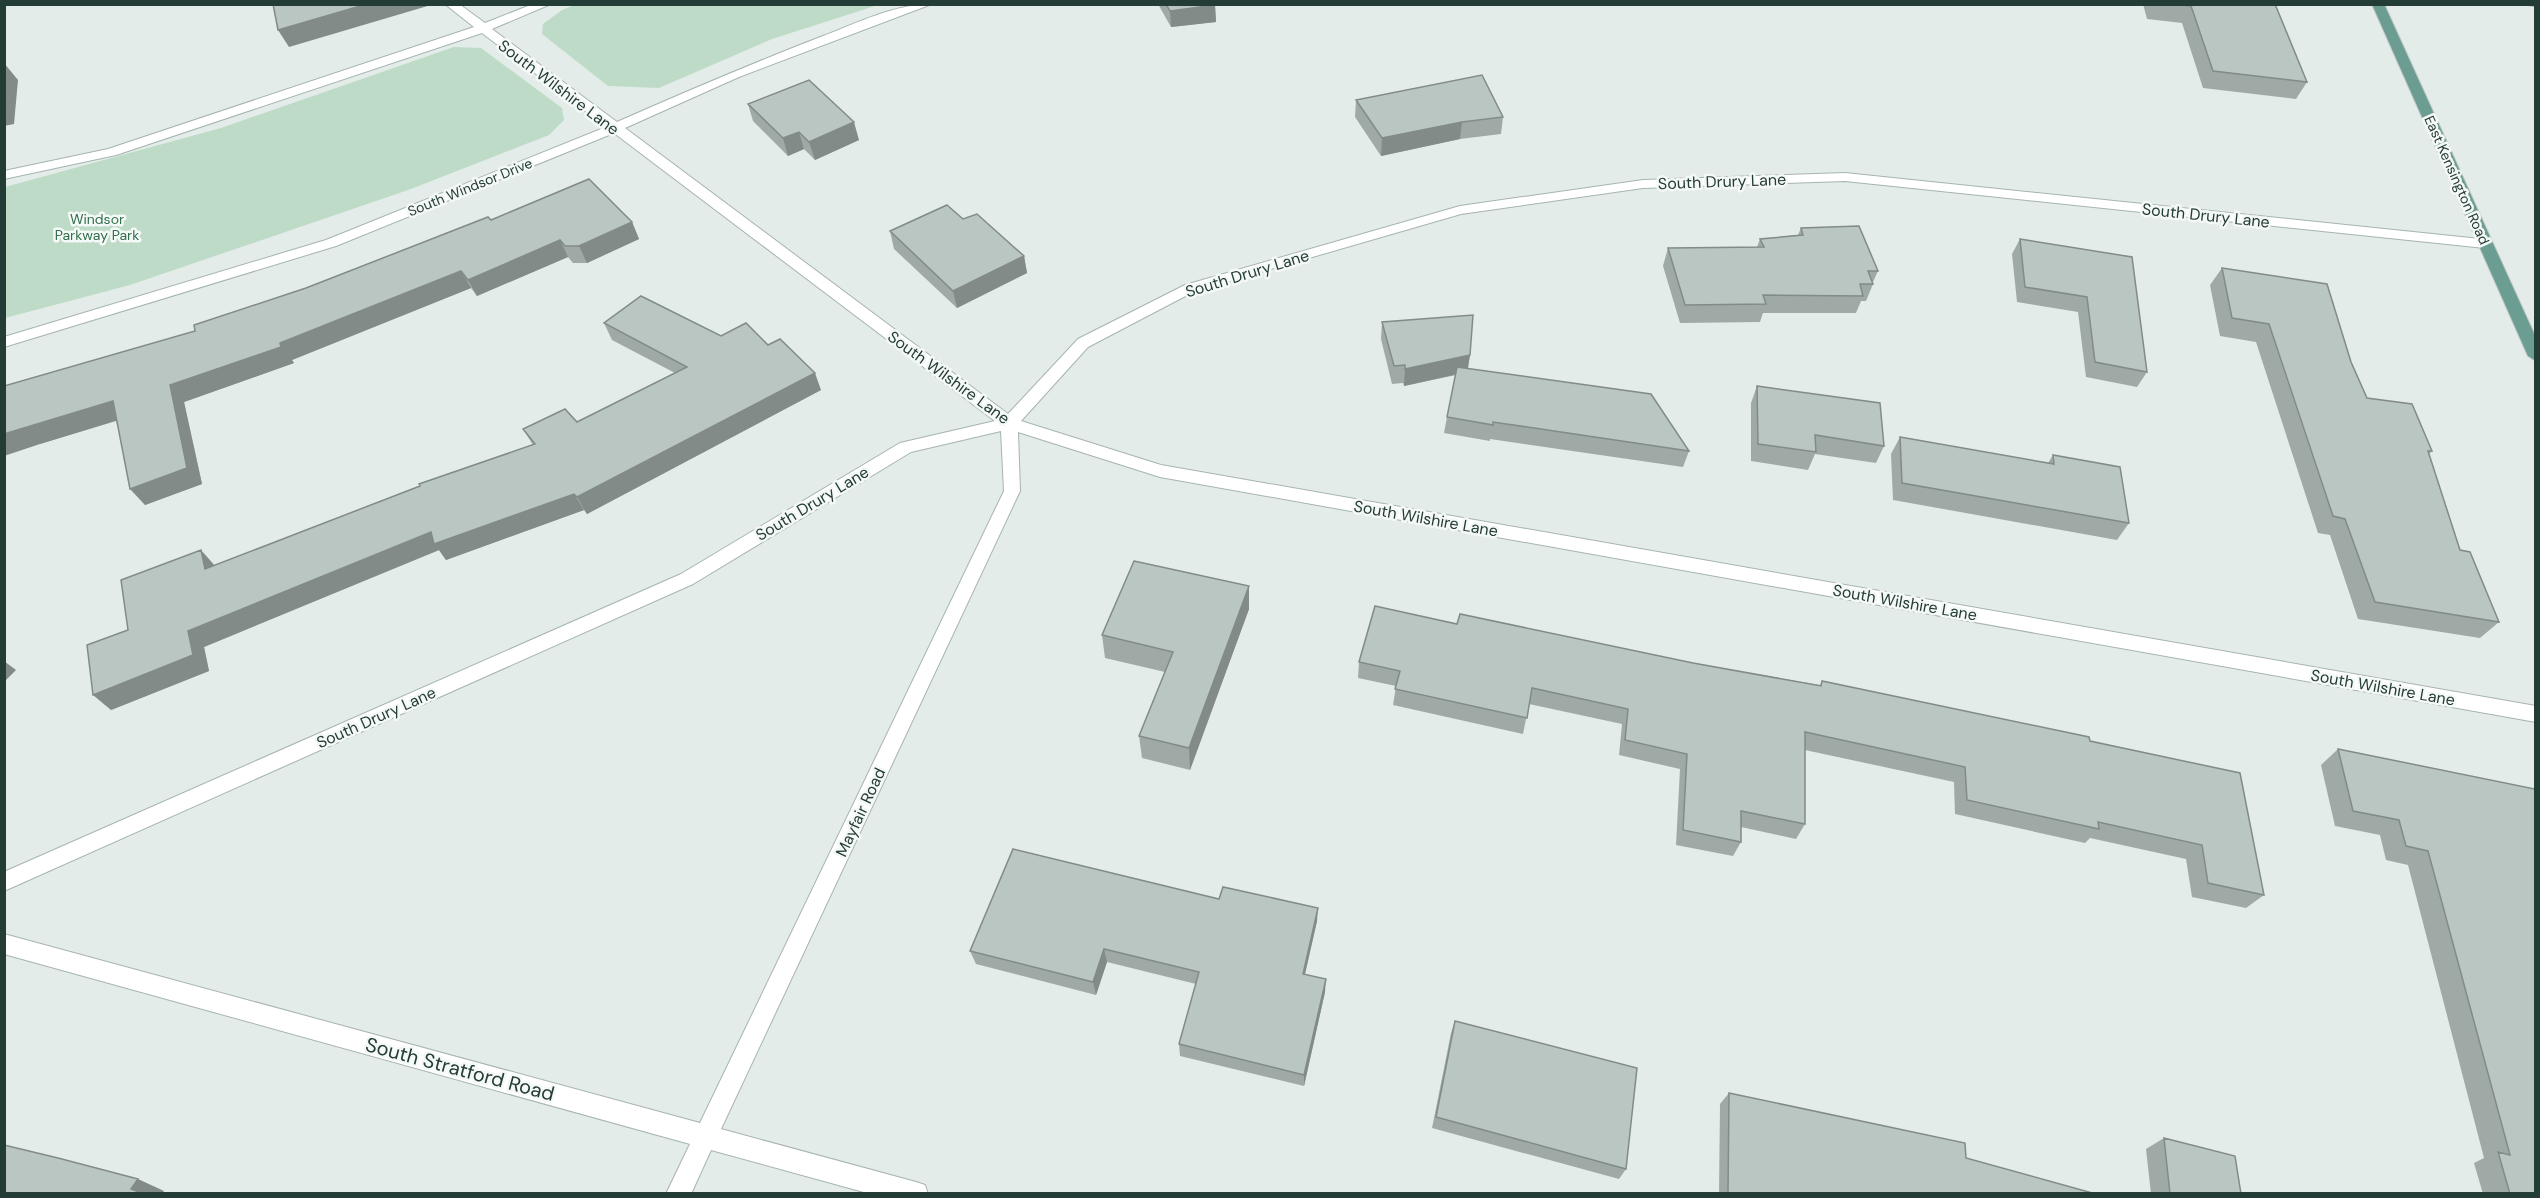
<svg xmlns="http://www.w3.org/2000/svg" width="2540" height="1198" font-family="'DM Sans',sans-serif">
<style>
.green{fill:#bedbc7}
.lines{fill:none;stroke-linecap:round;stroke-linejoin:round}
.minor-casing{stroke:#a6b4af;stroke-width:2}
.major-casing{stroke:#c2c8c7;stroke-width:2}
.minor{fill:#fff;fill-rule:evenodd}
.major{fill:#6c9d92;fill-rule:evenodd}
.wall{fill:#9faaa6}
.shaded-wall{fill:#828b87}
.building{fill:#b9c6c1;stroke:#828b87;stroke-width:1.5}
.labels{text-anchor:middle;stroke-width:5;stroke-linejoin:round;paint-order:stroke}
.far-street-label{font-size:14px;fill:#243c36;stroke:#f4f8f6}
.far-park-label{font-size:14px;fill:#326f4c;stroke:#f4f8f6}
.street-label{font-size:16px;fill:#243c36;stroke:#f4f8f6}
.near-street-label{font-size:20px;fill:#243c36;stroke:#f4f8f6}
</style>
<rect width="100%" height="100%" fill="#e3ece8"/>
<path class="green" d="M 577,4 L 878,4 L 878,5 L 772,39 L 659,88 L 608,86 L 542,34 L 543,24 L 562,10 Z
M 454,47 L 481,48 L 562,108 L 564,120 L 549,135 L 411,189 L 130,285 L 5,318 L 5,187 L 221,128 Z"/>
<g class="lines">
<defs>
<path id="minor" d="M 445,4 L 459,4 L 485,23 L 533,4 L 551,4 L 492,29 L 617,122 C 685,92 753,63 823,36 C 857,23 895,4 932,4 L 739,77 L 625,128 L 1008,414 L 1078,339 L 1185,285 L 1460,206 L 1643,180 L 1845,173 L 2490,240 L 2492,243 L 2490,246 L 2485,248 L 1845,181 L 1643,188 L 1461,214 L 1195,291 L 1088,347 L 1021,421 L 1161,465 L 2536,706 L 2536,722 L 1160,477 L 1018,432 L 1020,491 L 721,1129 L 916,1182 L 925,1185 L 928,1194 L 871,1194 L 711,1150 L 691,1194 L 666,1194 L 690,1144 L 4,954 L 4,934 L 700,1123 L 1004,491 L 1001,431 L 911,452 L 693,584 L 4,891 L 4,872 L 681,574 L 900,443 L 995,421 L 614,133 L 336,246 L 4,347 L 4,337 L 326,240 L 606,127 L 482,33 L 116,155 L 4,179 L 4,171 L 108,149 L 474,27 Z"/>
<path id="major" d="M 2372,4 L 2384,4 L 2536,338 L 2536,361 L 2528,356 Z"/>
</defs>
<use href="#minor" class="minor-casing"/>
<use href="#major" class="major-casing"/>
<use href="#minor" class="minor"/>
<use href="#major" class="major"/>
</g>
<path class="wall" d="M 1158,4 L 1215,5 L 1216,22 L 1171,27 Z
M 2143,4 L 2275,4 L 2307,82 L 2296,99 L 2203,88 L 2182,23 L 2147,19 Z
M 2520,4 L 2535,4 L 2535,7 L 2521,5 Z
M 1356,100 L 1503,117 L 1501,134 L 1460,139 L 1381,156 L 1355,117 Z
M 748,104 L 859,140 L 815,160 L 804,149 L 788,156 L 753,121 Z
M 963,219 L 1024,256 L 1027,273 L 957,308 L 894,249 L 890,231 Z
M 491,220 L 632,222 L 639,239 L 587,263 L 573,263 L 568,257 L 477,296 L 471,288 L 292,360 L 294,363 L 184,402 L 202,484 L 145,505 L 116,421 L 40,444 L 195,331 L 306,288 Z
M 1801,228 L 1878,271 L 1873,282 L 1873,284 L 1866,301 L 1861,301 L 1856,313 L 1763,313 L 1760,322 L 1680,323 L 1663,266 L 1668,248 L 1757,247 L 1760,239 L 1798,235 Z
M 2020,239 L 2132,257 L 2147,372 L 2137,387 L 2086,377 L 2078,312 L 2017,302 L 2012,254 Z
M 2222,268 L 2351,362 L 2367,398 L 2432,451 L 2429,454 L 2460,550 L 2499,622 L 2480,638 L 2358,619 L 2330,535 L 2318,533 L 2256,342 L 2220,336 L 2210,285 Z
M 1382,322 L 1470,355 L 1468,369 L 1689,451 L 1683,467 L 1490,439 L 1490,441 L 1444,433 L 1447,417 L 1456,375 L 1404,386 L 1403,383 L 1392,384 L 1381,339 Z
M 604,323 L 721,336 L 768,345 L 821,390 L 587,514 L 584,510 L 446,560 L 439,550 L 204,647 L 209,671 L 111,710 L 128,630 L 215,565 L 533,445 L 523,429 L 577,422 L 675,373 L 612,340 Z
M 1757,386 L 1884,446 L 1876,463 L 1815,454 L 1808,470 L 1751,461 L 1751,403 Z
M 1900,437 L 2048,463 L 2053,455 L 2129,523 L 2117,540 L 1893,500 L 1891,454 Z
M 1249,609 L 1190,770 L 1142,758 L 1139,736 L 1165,672 L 1105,658 L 1102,635 Z
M 1457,624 L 1693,663 L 1820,685 L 1822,681 L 2090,741 L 2264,895 L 2246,908 L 2192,897 L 2186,859 L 2090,838 L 2085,843 L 1955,814 L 1954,782 L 1805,750 L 1805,824 L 1796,839 L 1741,827 L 1741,842 L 1733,856 L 1676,845 L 1680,769 L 1619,755 L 1622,724 L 1529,704 L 1523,734 L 1393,705 L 1396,686 L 1358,678 L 1359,662 Z
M 2338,749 L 2535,789 L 2535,1194 L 2483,1194 L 2474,1163 L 2484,1158 L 2408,865 L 2386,860 L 2380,835 L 2335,826 L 2321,765 Z
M 1317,921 L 1305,974 L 1325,992 L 1304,1086 L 1180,1056 L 1179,1044 L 1196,984 L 1107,962 L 1096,995 L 976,964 L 970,951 Z
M 1455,1021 L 1626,1169 L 1619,1179 L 1432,1128 L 1451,1033 Z
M 1729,1093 L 1966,1158 L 2096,1194 L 1719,1194 L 1720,1104 Z
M 2164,1138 L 2241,1194 L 2151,1194 L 2146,1149 Z"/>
<path class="shaded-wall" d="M 367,4 L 431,4 L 431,5 L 289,47 L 278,30 Z
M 1215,5 L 1216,22 L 1171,27 L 1170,11 Z
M 4,63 L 18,80 L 14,124 L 4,126 Z
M 854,122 L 859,140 L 815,160 L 809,142 Z
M 1462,122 L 1460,139 L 1381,156 L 1382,138 Z
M 799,132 L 804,149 L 788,156 L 783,138 Z
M 632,222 L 639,239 L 587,263 L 579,246 Z
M 560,240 L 568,257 L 477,296 L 468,280 Z
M 1024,256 L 1027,273 L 957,308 L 953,291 Z
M 461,271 L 471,288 L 292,360 L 294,363 L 184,402 L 202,484 L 145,505 L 130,489 L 170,385 L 280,343 Z
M 1470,355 L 1467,372 L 1404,386 L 1405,369 Z
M 815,373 L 821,390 L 587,514 L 577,497 Z
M 113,401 L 128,417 L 40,444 L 4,456 L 4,434 Z
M 574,494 L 584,510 L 446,560 L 439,550 L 204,647 L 209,671 L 111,710 L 93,695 L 188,631 L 431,532 Z
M 201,550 L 216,567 L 205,569 Z
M 1249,586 L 1249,609 L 1190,770 L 1189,748 Z
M 4,661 L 16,670 L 4,682 Z
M 1318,908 L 1317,921 L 1302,987 L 1303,974 Z
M 1104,949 L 1107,962 L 1096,995 L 1093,982 Z
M 1326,979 L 1325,992 L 1304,1086 L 1304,1075 Z
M 138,1179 L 164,1191 L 162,1194 L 141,1194 L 131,1189 Z"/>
<path class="building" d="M 273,4 L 367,4 L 278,30 Z
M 1166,4 L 1215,4 L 1215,5 L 1170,11 Z
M 2178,4 L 2275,4 L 2307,82 L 2213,71 L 2191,6 Z
M 1482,75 L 1503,117 L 1462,122 L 1382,138 L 1356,100 Z
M 809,80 L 854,122 L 809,142 L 799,132 L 783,138 L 748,104 Z
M 589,179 L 632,222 L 579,246 L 565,246 L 560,240 L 468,280 L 461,271 L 280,343 L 281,347 L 170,385 L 187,468 L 130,489 L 113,401 L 4,434 L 4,386 L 195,331 L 194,325 L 306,288 L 488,217 L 491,220 Z
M 947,205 L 963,219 L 977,214 L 1024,256 L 953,291 L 890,231 Z
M 1859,226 L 1878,271 L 1868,271 L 1873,284 L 1860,284 L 1863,296 L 1763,295 L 1766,304 L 1685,305 L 1668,248 L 1764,247 L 1760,239 L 1803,235 L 1801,228 Z
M 2020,239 L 2132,257 L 2147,372 L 2095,362 L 2087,297 L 2025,287 Z
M 2222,268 L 2327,284 L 2351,362 L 2367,398 L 2412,404 L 2432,451 L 2428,451 L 2460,550 L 2470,552 L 2499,622 L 2375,602 L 2345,519 L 2333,516 L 2269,324 L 2232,318 Z
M 641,296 L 721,336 L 746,323 L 768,345 L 780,339 L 815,373 L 577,497 L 574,494 L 434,544 L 431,532 L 188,631 L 193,655 L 93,695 L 87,645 L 128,630 L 121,580 L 201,550 L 205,569 L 420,486 L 419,484 L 535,444 L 523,429 L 565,409 L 577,422 L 687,367 L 604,323 Z
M 1473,315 L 1470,355 L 1405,369 L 1405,365 L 1394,366 L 1382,322 Z
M 1457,367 L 1651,394 L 1689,451 L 1493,422 L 1493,425 L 1447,417 Z
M 1757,386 L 1880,403 L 1884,446 L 1815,435 L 1816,452 L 1758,444 Z
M 1900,437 L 2054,464 L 2053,455 L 2120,467 L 2129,523 L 1902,483 Z
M 1134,561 L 1249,586 L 1189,748 L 1139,736 L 1173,652 L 1102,635 Z
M 1375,606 L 1457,624 L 1460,614 L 1693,663 L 1821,686 L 1822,681 L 2089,737 L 2090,741 L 2240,773 L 2264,895 L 2208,883 L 2202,845 L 2098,822 L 2099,829 L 1967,800 L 1965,767 L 1805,732 L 1805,824 L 1741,811 L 1741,842 L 1683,830 L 1687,754 L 1625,740 L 1628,709 L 1532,688 L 1527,718 L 1395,689 L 1400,671 L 1359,662 Z
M 2338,749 L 2535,789 L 2535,1194 L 2510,1194 L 2498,1152 L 2510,1155 L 2428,851 L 2406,846 L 2399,820 L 2353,811 Z
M 1013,849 L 1219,899 L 1223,887 L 1318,908 L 1303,974 L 1326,979 L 1304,1075 L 1179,1044 L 1199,972 L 1104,949 L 1093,982 L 970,951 Z
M 1455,1021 L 1637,1068 L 1626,1169 L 1436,1117 Z
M 1729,1093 L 1965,1143 L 1966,1158 L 2096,1194 L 1728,1193 Z
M 2164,1138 L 2235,1156 L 2241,1194 L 2170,1194 Z
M 4,1145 L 58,1158 L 138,1179 L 131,1189 L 144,1194 L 4,1194 Z"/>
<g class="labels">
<g class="far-street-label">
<text transform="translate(2457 180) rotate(66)" y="5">East Kensington Road</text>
<text transform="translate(470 187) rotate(-22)" y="5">South Windsor Drive</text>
</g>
<g class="far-park-label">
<text x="97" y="224">Windsor<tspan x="97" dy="16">Parkway Park</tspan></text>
</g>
<g class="street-label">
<text transform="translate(559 87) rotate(37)" y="6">South Wilshire Lane</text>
<text transform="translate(1722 181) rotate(-2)" y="6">South Drury Lane</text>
<text transform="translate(2206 215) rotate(6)" y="6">South Drury Lane</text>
<text transform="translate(1247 273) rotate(-17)" y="6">South Drury Lane</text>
<text transform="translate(949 377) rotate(36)" y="6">South Wilshire Lane</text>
<text transform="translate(812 503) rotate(-31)" y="6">South Drury Lane</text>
<text transform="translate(1426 518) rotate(10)" y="6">South Wilshire Lane</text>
<text transform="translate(1905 602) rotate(10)" y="6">South Wilshire Lane</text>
<text transform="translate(2383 687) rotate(10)" y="6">South Wilshire Lane</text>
<text transform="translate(376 717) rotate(-24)" y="6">South Drury Lane</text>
<text transform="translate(860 812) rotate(-65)" y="6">Mayfair Road</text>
</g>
<g class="near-street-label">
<text transform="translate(460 1069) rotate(15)" y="7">South Stratford Road</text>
</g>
</g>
<rect width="2540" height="1198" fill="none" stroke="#243c36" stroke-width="12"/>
</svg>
